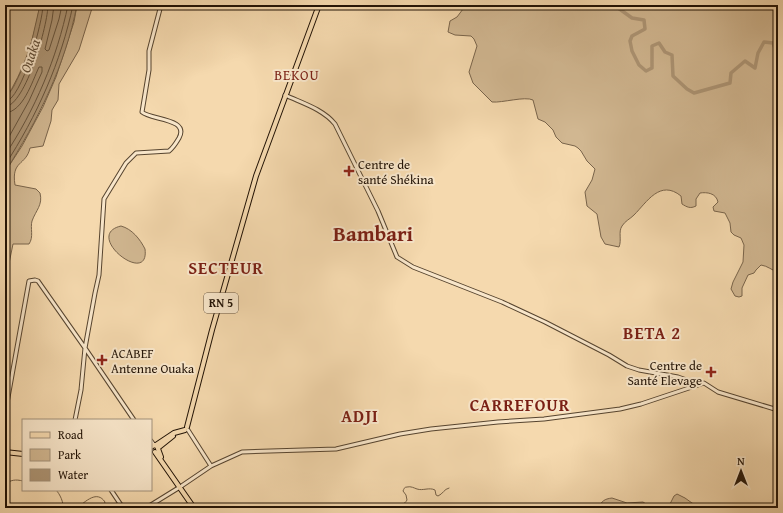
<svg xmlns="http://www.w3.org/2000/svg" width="783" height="513" font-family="'Gentium Book Plus',serif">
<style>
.green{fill:#d1b791;stroke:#79644b}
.water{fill:#ad9575;stroke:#756148}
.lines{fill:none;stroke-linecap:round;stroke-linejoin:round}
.shore{stroke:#67543d;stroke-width:1}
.stream{stroke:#756148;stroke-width:1}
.river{stroke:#ad9575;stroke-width:3.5}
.minor-casing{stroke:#56442f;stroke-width:5}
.major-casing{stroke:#211205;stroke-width:6}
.minor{stroke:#f8e6ca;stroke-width:3}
.major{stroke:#f5d9ae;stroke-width:4}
.poi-dot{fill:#8f2418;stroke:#f8e6ca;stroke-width:1.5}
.labels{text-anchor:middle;stroke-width:4;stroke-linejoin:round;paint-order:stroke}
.shield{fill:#f8e6ca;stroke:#625240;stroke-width:1}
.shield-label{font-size:12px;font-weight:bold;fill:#211205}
.poi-label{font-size:13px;fill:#211205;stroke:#f8e6ca;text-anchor:start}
.water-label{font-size:14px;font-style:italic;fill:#604d37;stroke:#f8e6ca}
.neighbourhood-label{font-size:14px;letter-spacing:1px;fill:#7a1f14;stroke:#f8e6ca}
.district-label{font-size:17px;font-weight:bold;letter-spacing:1px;fill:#7a1f14;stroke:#f8e6ca}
.town-label{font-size:21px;font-weight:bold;fill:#7a1f14;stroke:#f8e6ca}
</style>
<rect width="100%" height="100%" fill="#f5d9ae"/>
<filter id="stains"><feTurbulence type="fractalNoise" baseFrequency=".005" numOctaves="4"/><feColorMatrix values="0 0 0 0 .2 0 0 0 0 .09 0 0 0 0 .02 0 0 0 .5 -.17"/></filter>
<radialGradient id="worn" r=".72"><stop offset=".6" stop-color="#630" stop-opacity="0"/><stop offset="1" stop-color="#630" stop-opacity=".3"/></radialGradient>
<path class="green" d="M 5,5 L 40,5 C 34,40 24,70 5,100 Z
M 77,5 L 93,5 L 79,50 L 59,84 L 58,100 L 52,110 L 51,121 L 43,146 L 30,148 C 26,166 11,160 15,185 L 36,189 L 40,193 C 43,205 36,210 32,221 C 30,228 34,237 29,244 L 13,244 L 5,283 L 5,172 L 22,146 L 43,107 L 56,77 L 74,22 Z
M 466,5 L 778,5 L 778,272 C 771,270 768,266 761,265 L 756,270 L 754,273 L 748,275 L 742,288 L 742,296 L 739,297 L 735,296 L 731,289 L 733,282 L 743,262 L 744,245 L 741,238 L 734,235 L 731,232 L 730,223 L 725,213 L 714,211 L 713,207 L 718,202 C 716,193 707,192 700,193 L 696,199 L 696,206 C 690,209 687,207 682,204 L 681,196 C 660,179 647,202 634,215 C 630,219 625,221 622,226 C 618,232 622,240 619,247 L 605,244 L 601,237 L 597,214 L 587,206 L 585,192 L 592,180 L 595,169 L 587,161 L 581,151 L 578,148 L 575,146 L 562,143 L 556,137 L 553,130 L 545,122 L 538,119 L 533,100 C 525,96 502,103 492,102 L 473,83 L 469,72 L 477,46 L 474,39 L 471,36 L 455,35 L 448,32 L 450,21 L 457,17 Z
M 121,226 C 132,229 140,239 145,249 C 150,288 82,235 121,226 Z
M 677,494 L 685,498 L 699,508 L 668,508 L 674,496 Z
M 612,498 L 627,503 L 643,502 L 646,504 L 648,508 L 598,508 C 602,501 604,499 612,498 Z"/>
<path class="water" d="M 40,5 L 77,5 C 65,66 38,120 5,172 L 5,100 L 14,86 L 28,57 Z"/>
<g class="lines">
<path class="shore" d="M 54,5 L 52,20 L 45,49 L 47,51 L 49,50 L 59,19 L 62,5
M 5,102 C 22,100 43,21 43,5
M 5,107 C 26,105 48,24 48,5
M 5,113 C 23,112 32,82 39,67 L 42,67 L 42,72 L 29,101 L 5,144
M 5,155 C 35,110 57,58 68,5
M 5,165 C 37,116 61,62 73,5"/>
<path class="stream" d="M 5,484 C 11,480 15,479 23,481
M 56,490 C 60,494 64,503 63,508
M 77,508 C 86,501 97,490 105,502 L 103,508
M 371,508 C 377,504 381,505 387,508
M 394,508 C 399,507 405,504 407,500 L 406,495 L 403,491 C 404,489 404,487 407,487 C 411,486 414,488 417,489 C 423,491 429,487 435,490 L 436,495 L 438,496 C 443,494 444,489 449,488"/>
<path class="river" d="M 614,5 L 632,18 L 644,20 L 645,29 L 632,36 L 630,41 L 632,51 L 639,65 L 646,71 L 652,68 L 652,46 L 659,43 L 665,52 L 672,55 L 673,76 L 687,89 L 694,93 L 730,83 L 731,73 L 745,61 L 755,68 L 758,53 L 764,42 L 773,43 L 778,57"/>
<defs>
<path id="minor" d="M 285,95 C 302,103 323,109 335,124 L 378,211 L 397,257 L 413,267 L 502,302 L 545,322 L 609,355 L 627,366 L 639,370 L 678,377 L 698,384
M 5,414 L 29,281 L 35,280 L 38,281 L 85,348 L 134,420
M 75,420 L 81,390 L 85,348 L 95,293 L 99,275 L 104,199 L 126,163 L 136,153 L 169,151 C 174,147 176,143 179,138 C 190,118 150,120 142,112 L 149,70 L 149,51 L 161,5
M 188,430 L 211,466
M 151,441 L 154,445
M 5,490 L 6,508
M 111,490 L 123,508
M 146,508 L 180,487 L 211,466 L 242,452 L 336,449 L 400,434 L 431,429 L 498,422 L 544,419 L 620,409 L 641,404 L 704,383 L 718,392 L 778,410"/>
<path id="major" d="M 187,427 L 212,330 L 256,176 L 319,5
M 156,445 L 174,433 L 185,430
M 151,447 L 154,445 L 157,446 L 161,457
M 158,448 L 173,436
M 5,452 L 23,454
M 155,452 L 194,508"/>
</defs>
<use href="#minor" class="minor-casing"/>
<use href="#major" class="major-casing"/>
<use href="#minor" class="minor"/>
<use href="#major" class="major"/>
</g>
<g class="poi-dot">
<path d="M347 165h4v4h4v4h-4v4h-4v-4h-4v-4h4z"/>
<path d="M100 354h4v4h4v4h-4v4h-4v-4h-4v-4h4z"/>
<path d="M709 366h4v4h4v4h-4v4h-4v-4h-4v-4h4z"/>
</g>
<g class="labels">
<rect class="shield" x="204" y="293" width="34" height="20" rx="3"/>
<g class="shield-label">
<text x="221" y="307">RN 5</text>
</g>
<g class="poi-label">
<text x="358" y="169">Centre de<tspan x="358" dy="15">santé Shékina</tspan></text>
<text x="111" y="358">ACABEF<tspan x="111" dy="15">Antenne Ouaka</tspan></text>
<text x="702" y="370" text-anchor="end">Centre de<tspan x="702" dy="15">Santé Elevage</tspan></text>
</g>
<g class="water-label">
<text transform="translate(30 56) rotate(-71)" y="5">Ouaka</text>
</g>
<g class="neighbourhood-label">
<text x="297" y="80">BEKOU</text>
</g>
<g class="district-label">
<text x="226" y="274">SECTEUR</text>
<text x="652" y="339">BETA 2</text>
<text x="520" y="411">CARREFOUR</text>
<text x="360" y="422">ADJI</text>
</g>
<g class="town-label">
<text x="373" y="241">Bambari</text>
</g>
</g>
<rect width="783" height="513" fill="none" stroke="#f5d9ae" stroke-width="20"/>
<rect x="6" y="6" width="771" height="501" fill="none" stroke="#211205" stroke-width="2"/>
<rect x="10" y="10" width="763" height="493" fill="none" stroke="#211205"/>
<rect x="22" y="419" width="130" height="72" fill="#f8e6ca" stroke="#a2917b"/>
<rect x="30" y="432" width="20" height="6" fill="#f5d9ae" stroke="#a2917b"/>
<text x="58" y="439" font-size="12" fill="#211205">Road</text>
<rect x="30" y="449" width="20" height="12" fill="#d1b791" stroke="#a2917b"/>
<text x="58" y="459" font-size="12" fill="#211205">Park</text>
<rect x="30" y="469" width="20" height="12" fill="#ad9575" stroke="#a2917b"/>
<text x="58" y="479" font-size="12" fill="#211205">Water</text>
<g transform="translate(741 471)" stroke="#f8e6ca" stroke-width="3" paint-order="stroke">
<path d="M0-3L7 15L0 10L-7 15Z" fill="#211205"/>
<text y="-6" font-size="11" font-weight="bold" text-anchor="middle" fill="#211205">N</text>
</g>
<rect width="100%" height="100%" filter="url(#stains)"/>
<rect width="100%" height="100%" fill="url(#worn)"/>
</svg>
